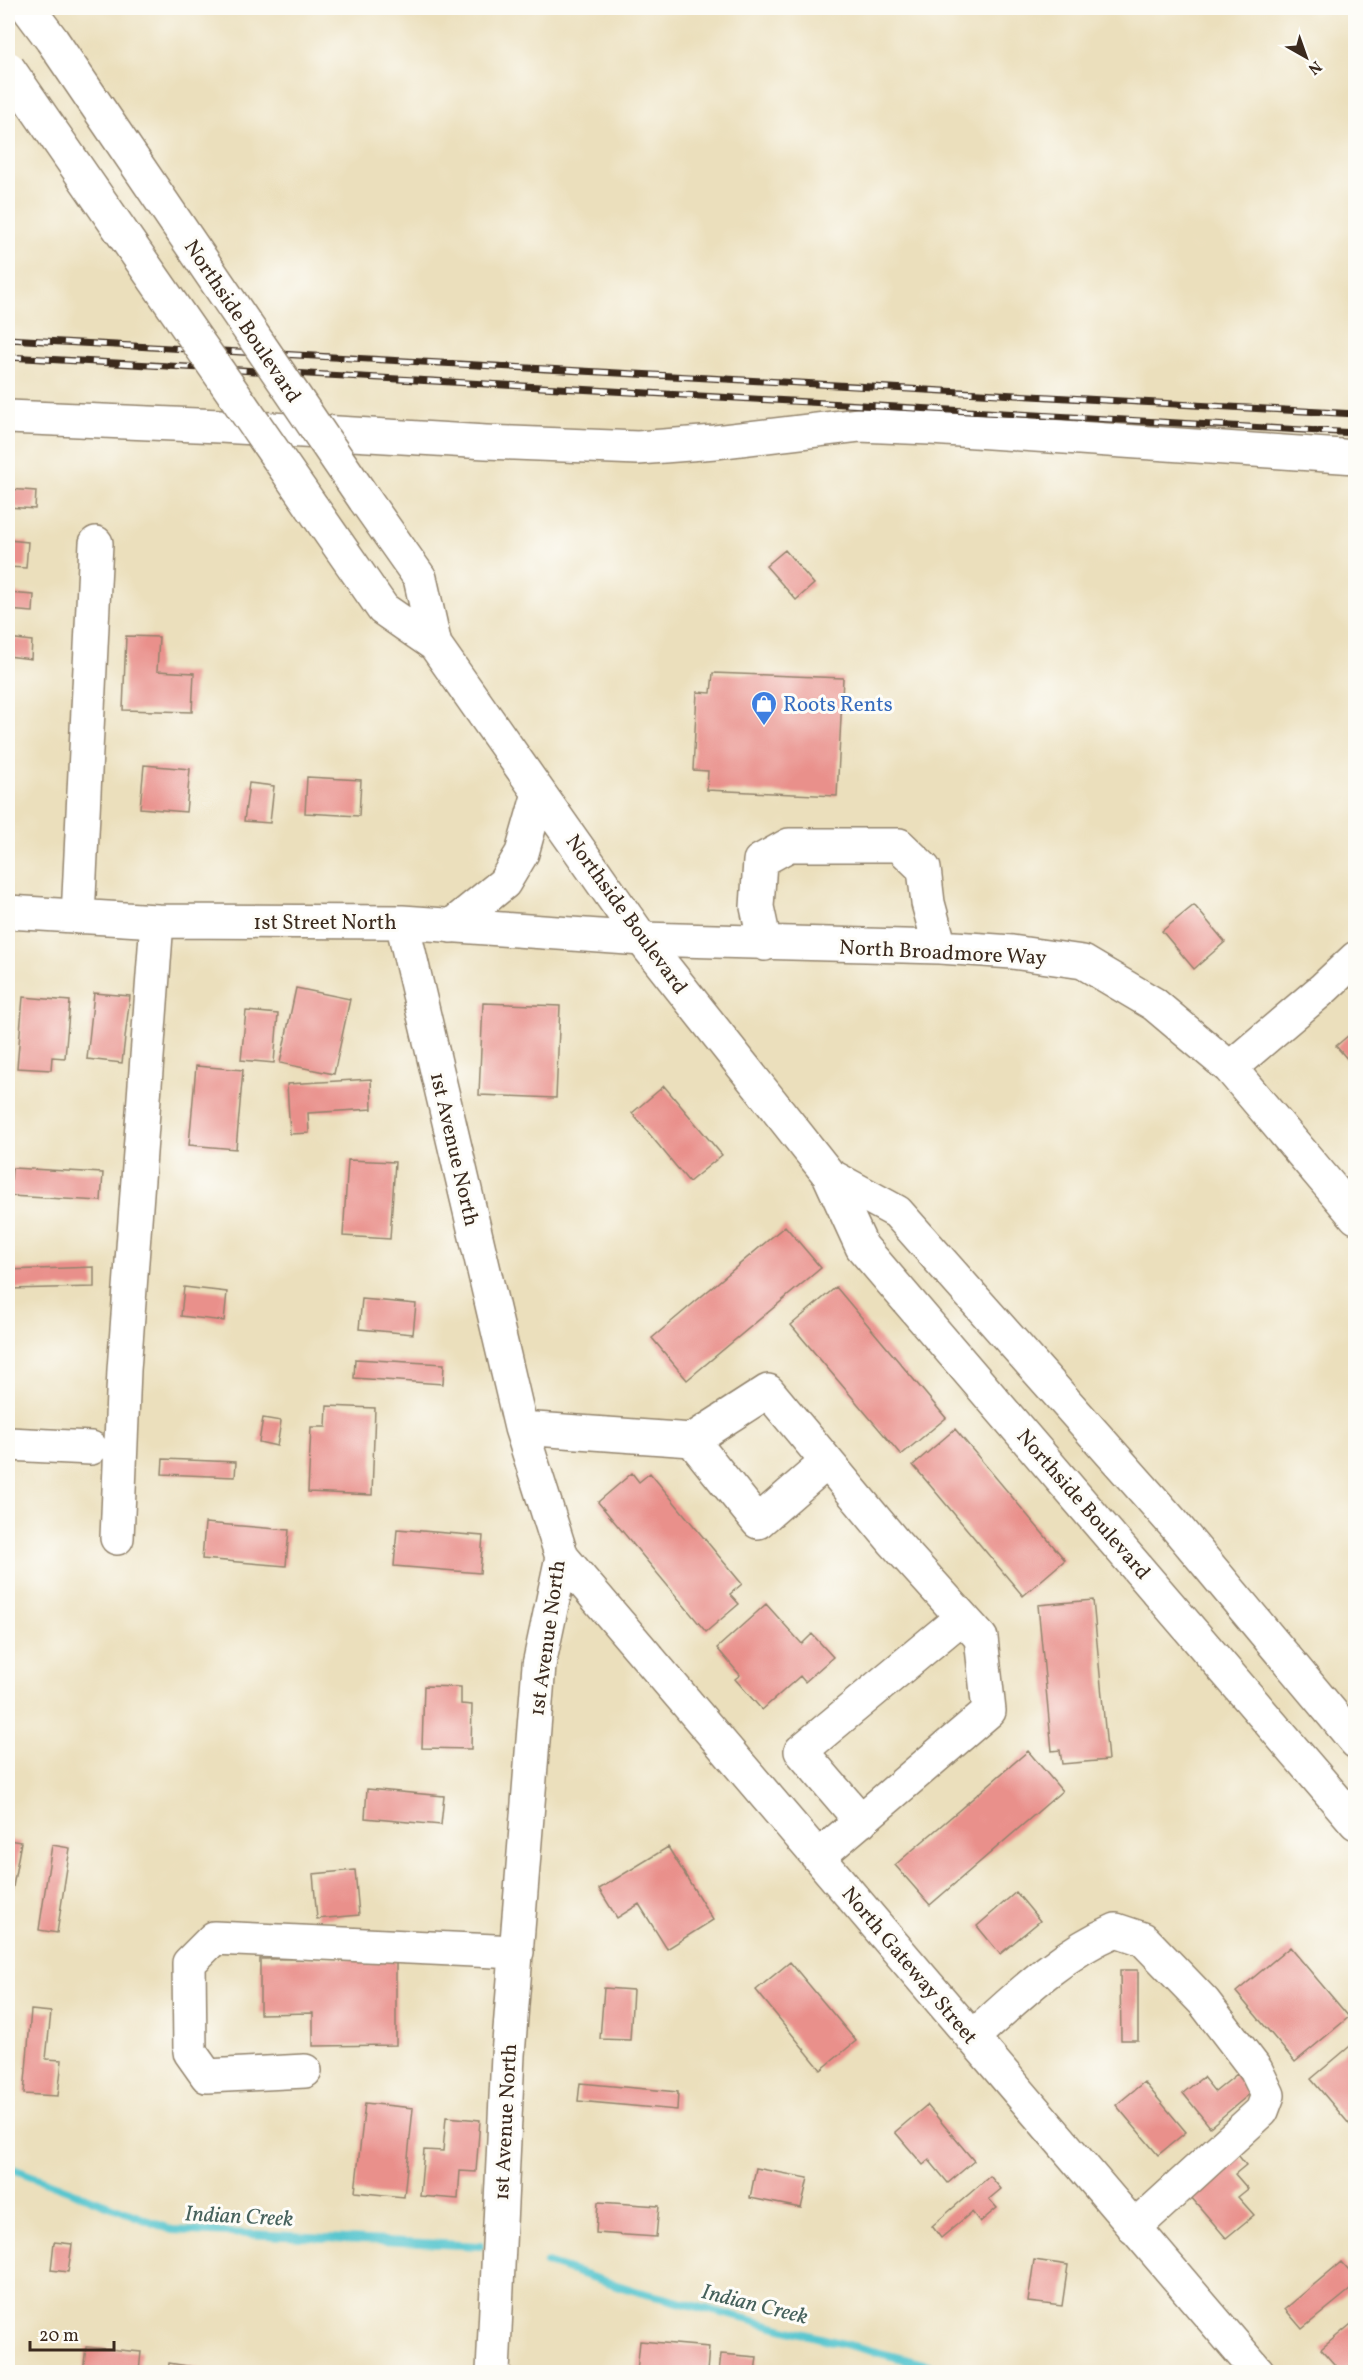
<svg xmlns="http://www.w3.org/2000/svg" width="1363" height="2380" font-family="Vollkorn,serif">
<style>
.lines{fill:none;stroke-linecap:round;stroke-linejoin:round}
.stream{stroke:#59c6cf;stroke-width:8}
.building{fill:#e9908b}
.minor-casing{stroke:#93846d;stroke-width:36}
.major-casing{stroke:#93846d;stroke-width:36}
.minor{stroke:#fff;stroke-width:33}
.major{stroke:#fff;stroke-width:33}
.rail-casing{stroke:#3b2a1e;stroke-width:7}
.rail{stroke:#fdfcf7;stroke-width:4.5;stroke-dasharray:14;stroke-linecap:butt}
.major-bridge-casing{stroke:#93846d;stroke-width:36;stroke-linecap:butt}
.major-bridge{stroke:#fff;stroke-width:33}
.labels{text-anchor:middle;stroke-width:6;stroke-linejoin:round;paint-order:stroke}
.street-label{font-size:21px;fill:#3b2a1e;stroke:#fdfcf7}
.shop-label{font-size:21px;fill:#366cbe;stroke:#fdfcf7;text-anchor:start}
.water-label{font-size:22px;font-style:italic;fill:#46615c;stroke:#fdfcf7}
</style>
<rect width="100%" height="100%" fill="#fdfcf7"/>
<filter id="ink" filterUnits="userSpaceOnUse"><feTurbulence type="fractalNoise" baseFrequency=".0167" numOctaves="2"/><feDisplacementMap in="SourceGraphic" scale="12" xChannelSelector="R" yChannelSelector="G"/><feConvolveMatrix kernelMatrix="1 2 1 2 8 2 1 2 1" color-interpolation-filters="sRGB"/></filter>
<filter id="wash" filterUnits="userSpaceOnUse"><feTurbulence type="fractalNoise" baseFrequency=".008" numOctaves="4" result="noise"/><feDisplacementMap in="SourceGraphic" scale="24" xChannelSelector="R" yChannelSelector="G"/><feGaussianBlur stdDeviation="1.35" result="paint"/><feColorMatrix in="noise" values="0 0 0 0 0 0 0 0 0 0 0 0 0 0 0 0 0 1.4 0 .05"/><feComposite in="paint" operator="in"/></filter>
<g filter="url(#wash)">
<rect width="100%" height="100%" fill="#ebdfbc"/>
<g class="lines">
<path class="stream" d="M 8,2167 L 172,2230 L 480,2246
M 547,2263 L 639,2292 L 955,2372"/>
</g>
<g id="blocks">
<path class="building" d="M 8,489 L 36,491 L 35,509 L 8,507 Z
M 8,540 L 28,542 L 26,568 L 8,567 Z
M 785,550 L 814,584 L 796,600 L 766,566 Z
M 8,593 L 34,595 L 33,612 L 8,610 Z
M 126,636 L 159,637 L 157,671 L 194,673 L 192,712 L 123,710 Z
M 8,638 L 32,641 L 31,659 L 8,656 Z
M 713,673 L 843,678 L 837,796 L 707,790 L 708,771 L 693,770 L 697,692 L 711,693 Z
M 144,765 L 190,769 L 186,812 L 140,808 Z
M 307,777 L 361,780 L 359,816 L 305,813 Z
M 249,783 L 274,786 L 270,823 L 244,821 Z
M 1194,905 L 1225,942 L 1194,969 L 1162,931 Z
M 296,988 L 350,999 L 334,1074 L 280,1063 Z
M 94,993 L 130,996 L 122,1063 L 87,1059 Z
M 8,997 L 12,998 L 9,1035 L 8,1035 Z
M 23,997 L 70,1001 L 65,1058 L 52,1057 L 51,1070 L 17,1068 Z
M 483,1003 L 560,1006 L 556,1098 L 479,1095 Z
M 246,1011 L 278,1014 L 274,1063 L 241,1060 Z
M 1356,1029 L 1356,1069 L 1336,1046 Z
M 196,1066 L 243,1070 L 236,1149 L 189,1145 Z
M 371,1079 L 372,1109 L 308,1113 L 309,1133 L 290,1134 L 287,1084 Z
M 664,1086 L 722,1155 L 689,1182 L 632,1113 Z
M 348,1160 L 395,1162 L 390,1239 L 343,1236 Z
M 12,1168 L 103,1173 L 101,1201 L 10,1196 Z
M 785,1226 L 821,1268 L 687,1380 L 652,1338 Z
M 94,1267 L 94,1287 L 8,1289 L 8,1270 Z
M 184,1287 L 227,1292 L 224,1321 L 181,1316 Z
M 836,1287 L 946,1418 L 901,1455 L 791,1325 Z
M 362,1299 L 416,1304 L 413,1334 L 359,1329 Z
M 355,1359 L 444,1364 L 443,1384 L 354,1378 Z
M 327,1406 L 375,1408 L 372,1495 L 308,1492 L 311,1427 L 326,1427 Z
M 263,1418 L 281,1421 L 277,1446 L 259,1442 Z
M 955,1429 L 1065,1560 L 1023,1596 L 913,1465 Z
M 163,1459 L 236,1462 L 235,1477 L 162,1474 Z
M 632,1473 L 639,1482 L 650,1473 L 742,1584 L 730,1594 L 739,1604 L 706,1632 L 598,1502 Z
M 205,1523 L 289,1530 L 286,1566 L 202,1559 Z
M 397,1529 L 483,1536 L 480,1573 L 394,1566 Z
M 1093,1600 L 1108,1760 L 1062,1764 L 1060,1750 L 1052,1751 L 1038,1605 Z
M 766,1604 L 802,1644 L 812,1634 L 833,1657 L 805,1682 L 800,1676 L 762,1710 L 735,1679 L 740,1675 L 717,1648 Z
M 424,1686 L 461,1687 L 461,1704 L 472,1705 L 471,1749 L 422,1748 Z
M 1028,1751 L 1062,1791 L 930,1905 L 895,1865 Z
M 367,1789 L 444,1796 L 441,1825 L 365,1818 Z
M 8,1840 L 21,1842 L 9,1909 L 8,1909 Z
M 52,1845 L 70,1848 L 57,1933 L 39,1930 Z
M 668,1847 L 713,1920 L 667,1949 L 639,1904 L 617,1918 L 599,1889 Z
M 355,1870 L 359,1915 L 317,1919 L 313,1874 Z
M 1016,1892 L 1040,1921 L 1000,1954 L 977,1926 Z
M 1290,1947 L 1349,2017 L 1295,2062 L 1236,1992 Z
M 396,1958 L 396,2045 L 313,2046 L 313,2013 L 260,2014 L 260,1959 Z
M 790,1962 L 856,2041 L 821,2070 L 756,1990 Z
M 1120,1970 L 1138,1970 L 1138,2040 L 1121,2040 Z
M 604,1988 L 633,1990 L 630,2040 L 600,2039 Z
M 31,2010 L 51,2012 L 46,2059 L 62,2060 L 58,2096 L 24,2094 Z
M 1356,2041 L 1356,2132 L 1311,2079 Z
M 1237,2074 L 1252,2092 L 1210,2127 L 1183,2093 L 1203,2077 L 1215,2092 Z
M 1144,2082 L 1186,2132 L 1158,2155 L 1116,2105 Z
M 580,2083 L 678,2092 L 677,2110 L 578,2101 Z
M 365,2103 L 413,2108 L 404,2197 L 355,2192 Z
M 927,2105 L 974,2161 L 948,2183 L 929,2160 L 923,2165 L 895,2132 Z
M 446,2117 L 480,2120 L 476,2172 L 460,2171 L 458,2199 L 420,2196 L 424,2150 L 443,2151 Z
M 1234,2150 L 1246,2165 L 1235,2174 L 1248,2189 L 1238,2197 L 1254,2215 L 1226,2238 L 1185,2190 Z
M 756,2168 L 808,2178 L 801,2208 L 750,2198 Z
M 990,2176 L 1001,2189 L 989,2199 L 997,2208 L 980,2222 L 972,2212 L 941,2238 L 932,2226 Z
M 598,2202 L 659,2206 L 656,2237 L 596,2233 Z
M 54,2242 L 72,2244 L 68,2272 L 51,2270 Z
M 1034,2260 L 1068,2265 L 1062,2306 L 1028,2302 Z
M 1341,2262 L 1356,2279 L 1356,2285 L 1302,2329 L 1285,2309 Z
M 1356,2320 L 1356,2361 L 1341,2372 L 1321,2349 Z
M 640,2341 L 709,2347 L 707,2372 L 637,2372 Z
M 86,2347 L 141,2352 L 139,2372 L 83,2372 Z
M 721,2354 L 757,2357 L 755,2372 L 719,2372 Z
M 169,2363 L 200,2368 L 199,2372 L 168,2372 Z
M 406,2369 L 428,2371 L 428,2372 L 406,2372 Z"/>
</g>
</g>
<g filter="url(#ink)">
<use href="#blocks" fill-opacity="0" stroke="#93846d" stroke-width="1.5"/>
<g class="lines">
<defs>
<path id="minor" d="M 8,417 L 220,426 L 486,442 L 638,448 L 715,442 L 859,425 L 931,428 L 1356,457
M 8,912 L 157,921 L 402,922 L 642,939 L 940,947 L 1012,952 L 1083,962 L 1154,1004 L 1230,1068 L 1356,1217
M 78,917 L 96,543
M 402,922 L 521,1428 L 562,1557 L 539,1665 L 508,2055 L 493,2372
M 765,944 L 757,907 L 760,861 L 789,845 L 899,845 L 924,869 L 928,903 L 940,947
M 1230,1068 L 1324,988 L 1356,958
M 521,1428 L 692,1440 L 768,1391 L 894,1542 L 981,1638 L 989,1711 L 818,1857
M 692,1440 L 758,1522 L 827,1462
M 8,1444 L 91,1448
M 117,1538 L 124,1370 L 157,921
M 562,1557 L 1258,2372
M 861,1821 L 801,1751 L 961,1618
M 972,2038 C 1016,1998 1060,1954 1116,1930 L 1143,1939 L 1204,2002 L 1256,2070 L 1268,2095 L 1262,2111 L 1134,2228
M 305,2071 L 207,2076 L 190,2052 L 189,1963 L 214,1938 L 517,1952"/>
<path id="major" d="M 28,8 L 52,40
M 365,500 L 420,578 L 435,645
M 312,507 L 383,609 L 435,645 L 642,939 L 829,1175 L 862,1247 L 1356,1823
M 451,926 L 504,883 L 522,853 L 539,793
M 829,1175 L 897,1212 L 1173,1523 L 1356,1742"/>
</defs>
<use href="#minor" class="minor-casing"/>
<use href="#major" class="major-casing"/>
<use href="#minor" class="minor"/>
<use href="#major" class="major"/>
<defs>
<path id="rail" d="M 8,339 L 1356,414
M 8,357 L 1356,433"/>
</defs>
<use href="#rail" class="rail-casing"/>
<use href="#rail" class="rail"/>
<defs>
<path id="major-bridge" d="M 52,40 L 365,500
M 8,68 L 312,507"/>
</defs>
<use href="#major-bridge" class="major-bridge-casing"/>
<use href="#major-bridge" class="major-bridge"/>
</g>
</g>
<defs>
<symbol id="shop-pin" viewBox="-11 -11 22 30"><path d="M0 17L-7.5 6A9.5 9.5 0 1 1 7.5 6Z" fill="#3f7fe0" stroke="#fdfcf7"/><path d="M-5-2.5h2.3a2.7 3.5 0 0 1 5.4 0H5L5.5 6h-11ZM-1.5-2.5h3a1.5 2.3 0 0 0-3 0Z" fill="#fff"/></symbol>
</defs>
<g fill-rule="evenodd">
<use href="#shop-pin" x="749" y="689" width="30" height="40"/>
</g>
<g class="labels">
<g class="street-label">
<text transform="translate(243 321) rotate(56)" y="7">Northside Boulevard</text>
<text transform="translate(627 914) rotate(54)" y="7">Northside Boulevard</text>
<text x="325" y="929">1st Street North</text>
<text transform="translate(943 952) rotate(3)" y="7">North Broadmore Way</text>
<text transform="translate(455 1149) rotate(77)" y="7">1st Avenue North</text>
<text transform="translate(1084 1504) rotate(49)" y="7">Northside Boulevard</text>
<text transform="translate(547 1638) rotate(-82)" y="7">1st Avenue North</text>
<text transform="translate(910 1965) rotate(50)" y="7">North Gateway Street</text>
<text transform="translate(505 2122) rotate(-87)" y="7">1st Avenue North</text>
</g>
<g class="shop-label">
<text x="783" y="711">Roots Rents</text>
</g>
<g class="water-label">
<text transform="translate(239 2215) rotate(3)" y="8">Indian Creek</text>
<text transform="translate(755 2303) rotate(14)" y="8">Indian Creek</text>
</g>
</g>
<rect width="1363" height="2380" fill="none" stroke="#fdfcf7" stroke-width="30"/>
<g transform="translate(1306 57) rotate(140)" stroke="#fdfcf7" stroke-width="4.5" paint-order="stroke">
<path d="M0-4.5L10 22L0 15L-10 22Z" fill="#3b2a1e"/>
<text y="-9" font-size="16" font-weight="bold" text-anchor="middle" fill="#3b2a1e">N</text>
</g>
<path d="M30 2341v9h84v-9" fill="none" stroke="#3b2a1e" stroke-width="3"/>
<text x="39" y="2341" font-size="18" fill="#3b2a1e" stroke="#fdfcf7" stroke-width="4.5" paint-order="stroke">20 m</text>
</svg>
